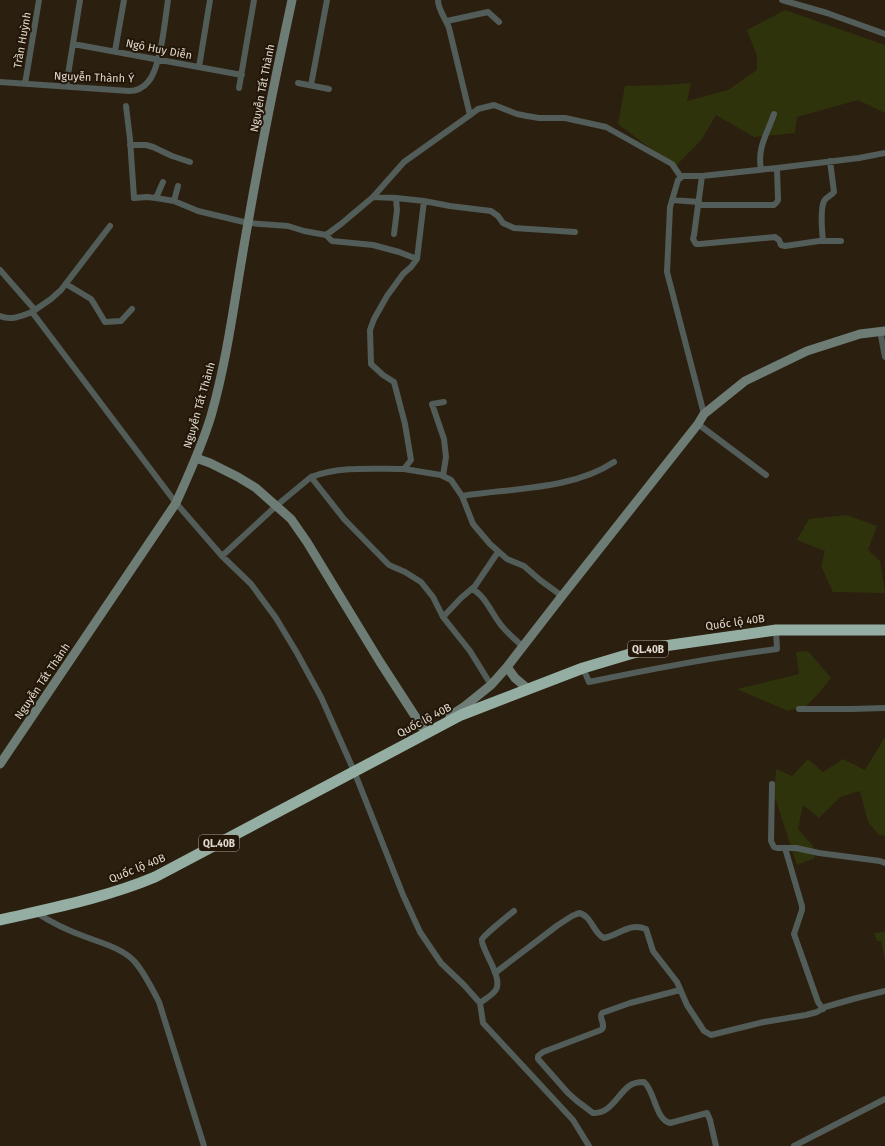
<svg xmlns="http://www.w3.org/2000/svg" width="885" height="1146" font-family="'Fira Sans',sans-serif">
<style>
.green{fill:#2f330b}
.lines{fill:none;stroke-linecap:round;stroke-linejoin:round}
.street{stroke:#525c58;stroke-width:6}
.secondary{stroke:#6d7d76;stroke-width:9}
.highway{stroke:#95aea3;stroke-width:11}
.labels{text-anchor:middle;stroke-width:4;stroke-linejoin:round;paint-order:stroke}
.shield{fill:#211607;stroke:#a79e93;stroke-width:1}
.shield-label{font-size:10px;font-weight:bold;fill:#e1d9cf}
.street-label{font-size:11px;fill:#e1d9cf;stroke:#211607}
</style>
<rect width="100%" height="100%" fill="#2b1f0f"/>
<path class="green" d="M 785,10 L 885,45 L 885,113 L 858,100 L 797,117 L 795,133 L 754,137 L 716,115 L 702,139 L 675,167 L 618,124 L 625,86 L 665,85 L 691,83 L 687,101 L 728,90 L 757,70 L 757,56 L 747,30 Z
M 847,515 L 877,526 L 868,550 L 880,561 L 885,593 L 833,592 L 821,566 L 825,551 L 797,540 L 809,519 Z
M 808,651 L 831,678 L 819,693 L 806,706 L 788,711 L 737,689 L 799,674 L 796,652 Z
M 885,737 L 885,836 L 879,835 L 868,822 L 860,791 L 840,797 L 819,818 L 803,805 L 798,829 L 813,846 L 815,858 L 797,865 L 774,795 L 776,769 L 792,776 L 808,759 L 823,772 L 843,759 L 865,770 Z
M 885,932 L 885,961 L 881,941 L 877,941 L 874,933 Z"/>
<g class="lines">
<path class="street" d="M 782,0 L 827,13 L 885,34
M 447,21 L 488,12 L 499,22
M 73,44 L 242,75
M 115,51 L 124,0
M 199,67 L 210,0
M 0,82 L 129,91 C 137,91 143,88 148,82 C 161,67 165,20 168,0
M 298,83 L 329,89
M 25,84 L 39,0
M 311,85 L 327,0
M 66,87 L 80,0
M 239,88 L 254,0
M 126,106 L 130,139 L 134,198 L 147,197 L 156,198 L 163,182
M 470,115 L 478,109 L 494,105 L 517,114 L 527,116 L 539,118 L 565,118 L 606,127 L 672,164 L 681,177
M 130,145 L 146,145 L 153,147 L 172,156 L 190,162
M 761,169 C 757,148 767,134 774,114
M 702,176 L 694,235 L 693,239 L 696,244 L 700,244 L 775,237 L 779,240 L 781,245 L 785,246 L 819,241 L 841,241
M 373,197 L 396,198 L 424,201 L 450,206 L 491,211 L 498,216 L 503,223 L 514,228 L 575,232
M 156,198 L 174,201 L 178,186
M 672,200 L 699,202
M 174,201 L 198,211 L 248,223 L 288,226 L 304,231 L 326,235 L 341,224 L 373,197 L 404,162 L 470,115 L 449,28 C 446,19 438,10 438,0
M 424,201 L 417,259 L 411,267 L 403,274 L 387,296 L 374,319 L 370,330 L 371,364 L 383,375 L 394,382 L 405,424 L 411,460 L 404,469 C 374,469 340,466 311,477 L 344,519 L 389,565 L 405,572 L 421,582 L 433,597 L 443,617 L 470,651 L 491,685
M 698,205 L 774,205 L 777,202 L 778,200 L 777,168
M 394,234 L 397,210 L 396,198
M 326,235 L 332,241 L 373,245 L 399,252 L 417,259
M 823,241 C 822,231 820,210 824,201 C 826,197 831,196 834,192 L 830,161
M 0,270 L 35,310
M 66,284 L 91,299 L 93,302 L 105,322 L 121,321 L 132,309
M 32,312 L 51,299 L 61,290 L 110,226
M 0,316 C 10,321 22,316 32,312 L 176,503 L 222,556 L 276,506 L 311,477
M 880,331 L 885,357
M 704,414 L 667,272 L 670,207 L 678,180 L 683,176 L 702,176 L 777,168 L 859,158 L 885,153
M 698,424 L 766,475
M 404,469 L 441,475 L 451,480 L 462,496 L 473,524 L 490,544 L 507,559 L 524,566 L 540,580 L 562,596
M 443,476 L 446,457 L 444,439 L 432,404 L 444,402
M 462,496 C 511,488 572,490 614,462
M 222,556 L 251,584 L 276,618 L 297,653 L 321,697 L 354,771 L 403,895 L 420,932 L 441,963 L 464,985 L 480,1003 L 483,1023 L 573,1120 L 589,1146
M 472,589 C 485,595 492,614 501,625 C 507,633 516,640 523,647
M 443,617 L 461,598 L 475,586 L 498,552
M 583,668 L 589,682 C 651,669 713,657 777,649 L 776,630
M 799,709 L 851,709 L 885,708
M 772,784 L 771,841 L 774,847 L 777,848 L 796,848 L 819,853 L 880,861 L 885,863
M 785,848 L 802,906 L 802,910 L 794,934 L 818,1002 L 823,1009
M 37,913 C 52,923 69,931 86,937 C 102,943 124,949 135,962 C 145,974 152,988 159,1002 L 204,1146
M 495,973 L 558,925 L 572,916 L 579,913 C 592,916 593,933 604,938 C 619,935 630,922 646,929 L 653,951 L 677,982 L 687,1005 L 704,1031 L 711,1035 L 764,1022 L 806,1015 L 817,1012 L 825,1007 L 853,999 L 885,991
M 680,990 L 630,1003 L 602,1013 C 598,1018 607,1025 601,1030 L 543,1052 L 538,1056 L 538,1059 L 568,1093 L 577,1101 L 593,1113 C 611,1114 617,1095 629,1086 C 633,1083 639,1082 644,1082 C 655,1091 655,1119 670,1123 L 707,1113 L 710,1120 L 716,1146
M 480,1003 C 485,999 491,996 495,991 C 503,982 489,960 485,950 C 484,947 481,942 482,939 C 482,937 510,914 514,911
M 794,1146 L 885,1099"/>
<path class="secondary" d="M 196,458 L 210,463 L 238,477 L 256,488 L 291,519 L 307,542 L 380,662 L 426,733 L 432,729
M 507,667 L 515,678 L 528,689
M 450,716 L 465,706 L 491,685 L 507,667 L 562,596 L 698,424 L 704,414 L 745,381 L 807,351 L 860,334 L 885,331
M 0,764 L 176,503 C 189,474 202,446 211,416 C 229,353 236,287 248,223 C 261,148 276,74 292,0"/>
<path class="highway" d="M 0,920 C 52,908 105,898 155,877 L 461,715 L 583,668 L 650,648 L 776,630 L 885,630"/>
</g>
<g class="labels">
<g class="shield">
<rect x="628" y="641" width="40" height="16" rx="3"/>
<rect x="199" y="835" width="40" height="16" rx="3"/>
</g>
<g class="shield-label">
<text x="648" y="653">QL.40B</text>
<text x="219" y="847">QL.40B</text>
</g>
<g class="street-label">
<text transform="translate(22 40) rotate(-80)" y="4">Trần Huỳnh</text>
<text transform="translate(159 49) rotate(11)" y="4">Ngô Huy Diễn</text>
<text transform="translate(94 77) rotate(2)" y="4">Nguyễn Thành Ý</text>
<text transform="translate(262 88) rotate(-79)" y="4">Nguyễn Tất Thành</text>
<text transform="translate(199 405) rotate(-74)" y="4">Nguyễn Tất Thành</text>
<text transform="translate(735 622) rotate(-8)" y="4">Quốc lộ 40B</text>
<text transform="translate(42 681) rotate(-56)" y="4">Nguyễn Tất Thành</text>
<text transform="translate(424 720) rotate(-28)" y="4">Quốc lộ 40B</text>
<text transform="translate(137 868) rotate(-22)" y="4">Quốc lộ 40B</text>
</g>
</g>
</svg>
